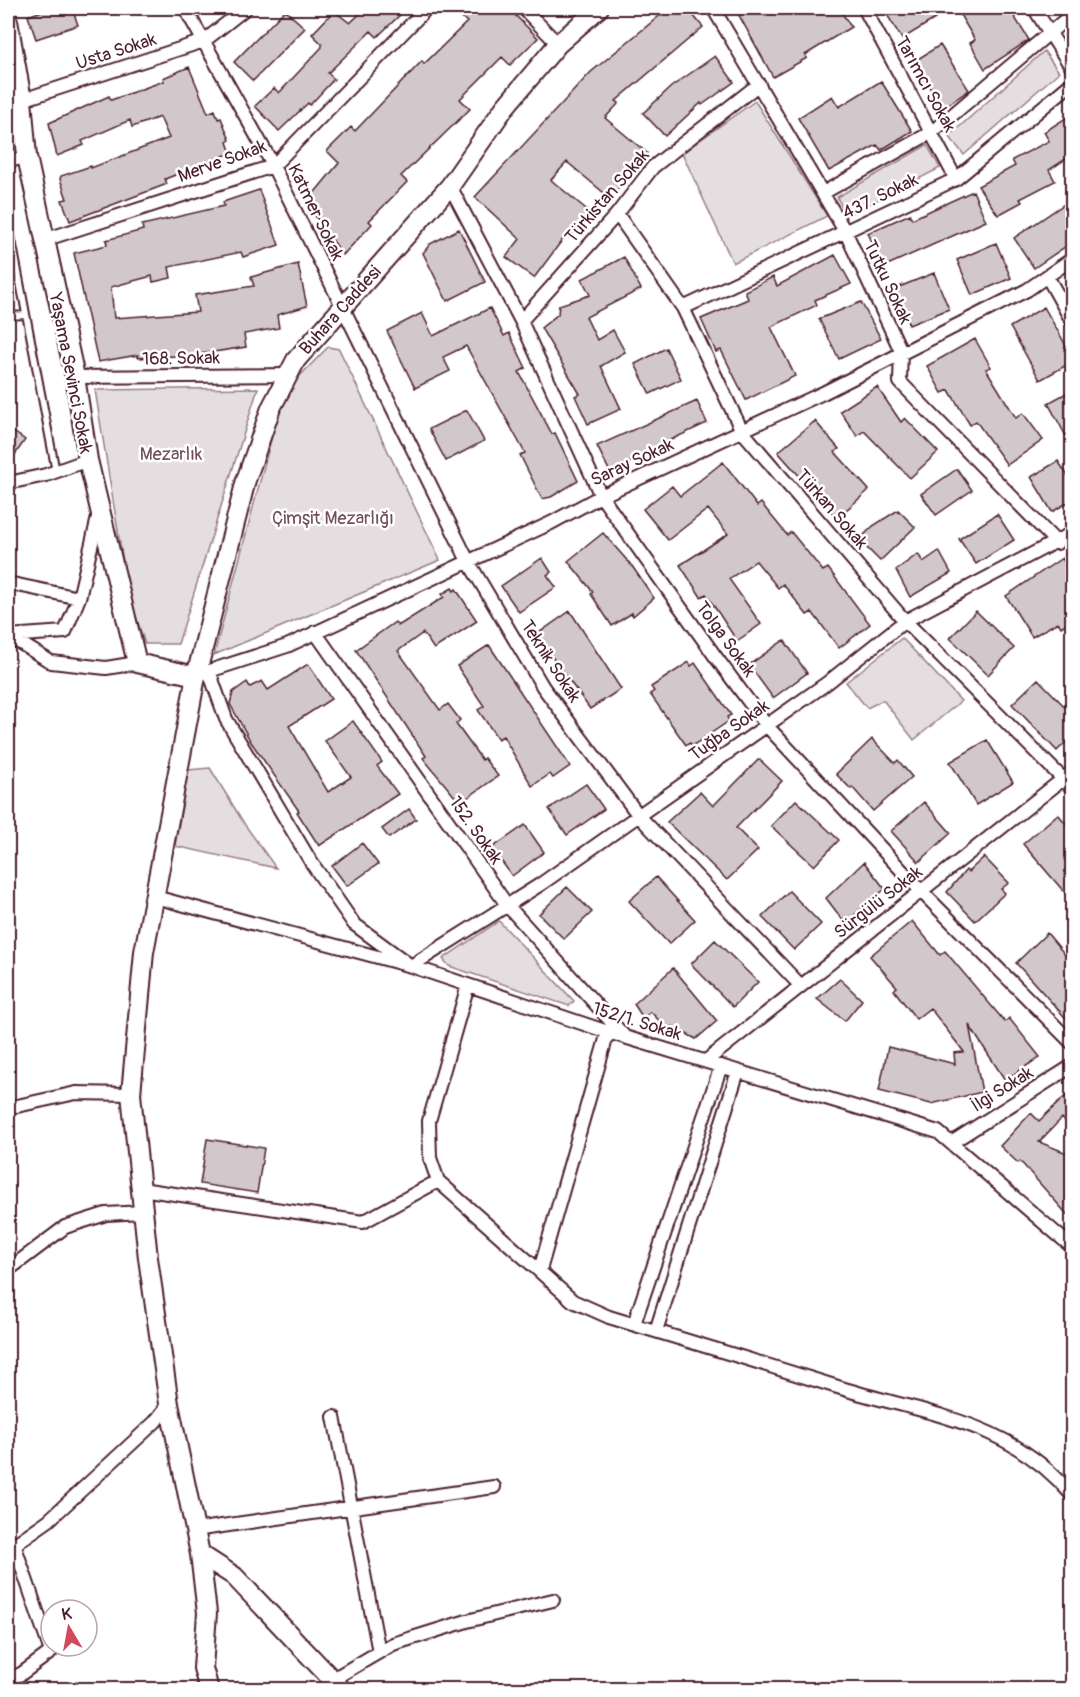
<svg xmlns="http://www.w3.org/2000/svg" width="1080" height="1697" font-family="Pangolin,sans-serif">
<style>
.green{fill:#e5dee0;stroke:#987e86;stroke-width:1.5}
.building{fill:#d2c7cb;stroke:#4a1f2b;stroke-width:1.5}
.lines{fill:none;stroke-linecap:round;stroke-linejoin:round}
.lane-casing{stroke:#4a1f2b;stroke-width:10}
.street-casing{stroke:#4a1f2b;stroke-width:16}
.secondary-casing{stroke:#4a1f2b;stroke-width:22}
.lane{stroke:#fff;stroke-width:6}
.street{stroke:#fff;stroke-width:12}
.secondary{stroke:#fff;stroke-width:18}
.labels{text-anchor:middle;stroke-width:5;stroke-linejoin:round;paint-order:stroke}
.street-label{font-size:18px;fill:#4a1f2b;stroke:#fff}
.park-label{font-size:18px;fill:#714f58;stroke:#fff}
</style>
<rect width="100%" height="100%" fill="#fff"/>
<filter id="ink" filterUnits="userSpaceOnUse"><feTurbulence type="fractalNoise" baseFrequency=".0167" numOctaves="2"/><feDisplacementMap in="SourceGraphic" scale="12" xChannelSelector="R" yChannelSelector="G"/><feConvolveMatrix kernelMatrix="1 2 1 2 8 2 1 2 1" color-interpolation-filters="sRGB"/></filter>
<g filter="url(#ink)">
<path class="green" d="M 1044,51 L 1059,72 L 964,155 L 949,136 Z
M 755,101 L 827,216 L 733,263 L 682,153 Z
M 927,145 L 940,168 L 846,216 L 837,197 Z
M 328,347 L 339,349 L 440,560 L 214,655 L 277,417 L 297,379 Z
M 258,388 L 178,644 L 145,644 L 128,592 L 95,390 Z
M 902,638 L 961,701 L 914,740 L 883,700 L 867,708 L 846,682 Z
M 210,768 L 245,825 L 276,868 L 175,846 L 188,770 Z
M 499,921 L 574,1001 L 569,1006 L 449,966 L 443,959 Z"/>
<path class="building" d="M 50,8 L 72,8 L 78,25 L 36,39 L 28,16 Z
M 366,8 L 395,8 L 401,14 L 377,37 L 371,31 L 328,73 L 334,79 L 310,105 L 308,103 L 279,131 L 255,106 L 274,88 L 279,93 L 322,47 L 322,44 L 312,34 L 334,11 L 350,23 Z
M 464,8 L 508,8 L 538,38 L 510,65 L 502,57 L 460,99 L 470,109 L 401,176 L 407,182 L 369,221 L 372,224 L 343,255 L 306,203 L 339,163 L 327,151 L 351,127 L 355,131 L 422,61 L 424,64 L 467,22 L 458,14 Z
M 669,8 L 687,8 L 703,27 L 616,101 L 619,103 L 605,118 L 647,153 L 610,198 L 567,162 L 551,180 L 591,213 L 570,238 L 566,235 L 534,278 L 506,257 L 520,239 L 475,197 L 591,72 Z
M 735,8 L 839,8 L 851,27 L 805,55 L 807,58 L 773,77 Z
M 895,8 L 928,8 L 935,19 L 902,39 L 886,13 Z
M 956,8 L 1009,8 L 1029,40 L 985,69 L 970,43 L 975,40 Z
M 285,10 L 305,28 L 253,81 L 234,62 Z
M 940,45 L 969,90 L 943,108 L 913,62 Z
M 715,56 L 734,82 L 702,105 L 701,103 L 665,136 L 643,113 L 671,87 Z
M 189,67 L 208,113 L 215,110 L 218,119 L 221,118 L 230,140 L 227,142 L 231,153 L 165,179 L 167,184 L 70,221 L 62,200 L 67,199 L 60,179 L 61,176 L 91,166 L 91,168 L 169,138 L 160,117 L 132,127 L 130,120 L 82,141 L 84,145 L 57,156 L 49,123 L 109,96 L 111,100 L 164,81 L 163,78 Z
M 881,81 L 912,131 L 881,150 L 877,145 L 829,171 L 798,118 L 832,96 L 839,107 Z
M 1072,114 L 1072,155 L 1049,170 L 1055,181 L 1020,199 L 1022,202 L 998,215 L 978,186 L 1015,166 L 1012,160 L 1049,141 L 1044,132 Z
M 259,190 L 279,245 L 243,257 L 241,252 L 169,267 L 171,278 L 153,282 L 152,276 L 111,287 L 114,318 L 198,312 L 195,295 L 254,286 L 251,277 L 298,264 L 307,306 L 277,315 L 279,328 L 244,334 L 246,347 L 194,355 L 138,358 L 138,355 L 98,362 L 74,253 L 107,245 L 106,240 L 143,230 L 142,225 L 224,206 L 223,202 Z
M 973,191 L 986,221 L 883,267 L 868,233 L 910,214 L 912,219 Z
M 1072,199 L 1072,242 L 1034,268 L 1014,238 Z
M 459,229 L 485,282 L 447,301 L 423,253 L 430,244 Z
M 996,243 L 1011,278 L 972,295 L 957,260 Z
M 835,255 L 851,284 L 815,300 L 817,305 L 771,327 L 795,376 L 746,400 L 721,350 L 716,352 L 701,319 L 748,299 L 745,291 L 773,277 L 777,286 Z
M 624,257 L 641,289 L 586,317 L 597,340 L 613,330 L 625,352 L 601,366 L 621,409 L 588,424 L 575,396 L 580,394 L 541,328 L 558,314 L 559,305 L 590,295 L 582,279 Z
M 934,273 L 949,309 L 909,325 L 894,289 Z
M 861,302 L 881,339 L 839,359 L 819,319 Z
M 1044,307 L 1072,356 L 1072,362 L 1040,380 L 1010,327 Z
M 490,308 L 504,336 L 509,333 L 526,368 L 519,372 L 552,434 L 555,433 L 578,481 L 551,497 L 542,499 L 520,455 L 525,453 L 466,346 L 443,357 L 450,371 L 415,388 L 387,331 L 422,313 L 433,336 Z
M 975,339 L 991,367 L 986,369 L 1016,418 L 1023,413 L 1043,440 L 1007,465 L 976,421 L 970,425 L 949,390 L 942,393 L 927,366 Z
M 666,348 L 681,379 L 650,394 L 635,364 Z
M 877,387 L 901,422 L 905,418 L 938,452 L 910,478 L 864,431 L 857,436 L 840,411 Z
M 1072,390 L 1072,447 L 1048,403 Z
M 697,401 L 707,423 L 649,450 L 650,453 L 610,472 L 597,446 Z
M 467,410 L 484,441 L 446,461 L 429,429 Z
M 815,421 L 839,449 L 835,452 L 869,490 L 837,518 L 778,452 Z
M 8,428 L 25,440 L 8,465 Z
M 1058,461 L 1072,482 L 1072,500 L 1052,512 L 1031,477 Z
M 723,462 L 757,506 L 761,503 L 787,535 L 791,532 L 823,571 L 828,568 L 870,624 L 839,648 L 812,612 L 807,615 L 783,584 L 778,588 L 756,561 L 729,579 L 761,624 L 737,641 L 706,594 L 701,597 L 680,565 L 728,534 L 708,509 L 668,540 L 643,509 L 672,486 L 680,496 Z
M 957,469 L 972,490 L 936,515 L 921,494 Z
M 898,510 L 915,527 L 880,561 L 859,540 L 873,526 Z
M 997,514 L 1014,540 L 976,564 L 959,539 Z
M 603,533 L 632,566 L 654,598 L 633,616 L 632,613 L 612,626 L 591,594 L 593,592 L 568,561 Z
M 939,551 L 951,573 L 910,597 L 896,570 L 918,554 L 923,562 Z
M 542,558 L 551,572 L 547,575 L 556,587 L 519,612 L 501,586 Z
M 1062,558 L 1072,575 L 1072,620 L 1061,627 L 1058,622 L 1032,637 L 1006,596 Z
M 452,588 L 454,591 L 456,589 L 477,621 L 434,649 L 423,633 L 398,651 L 440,710 L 448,704 L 460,720 L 456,724 L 482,760 L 484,758 L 498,776 L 460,803 L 423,758 L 426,756 L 356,650 L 395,622 L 398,626 L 444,597 L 442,594 Z
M 570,611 L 621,689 L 590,709 L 536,635 Z
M 976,611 L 1014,648 L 988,675 L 950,638 Z
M 784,640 L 807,673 L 773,698 L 749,665 Z
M 489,645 L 570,766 L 553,778 L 550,774 L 532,786 L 503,736 L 498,739 L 478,710 L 484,706 L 457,666 Z
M 689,662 L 691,666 L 695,663 L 731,715 L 727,717 L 729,721 L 692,746 L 690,743 L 686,745 L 650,694 L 654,691 L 651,687 Z
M 308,664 L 331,699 L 289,726 L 328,792 L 351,777 L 325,741 L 353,721 L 382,762 L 377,766 L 398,794 L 319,846 L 297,812 L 299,811 L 251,742 L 230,704 L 233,692 L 247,682 L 250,687 L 262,681 L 268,690 Z
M 1038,679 L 1072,714 L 1072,736 L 1057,751 L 1012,704 Z
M 872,739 L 895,763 L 898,760 L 912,777 L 873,811 L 852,787 L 851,789 L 836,774 Z
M 987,740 L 1013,782 L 976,805 L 950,762 Z
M 759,759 L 782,781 L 736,828 L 758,850 L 727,880 L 667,822 L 700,792 L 713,806 Z
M 586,784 L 604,809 L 567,835 L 549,809 Z
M 796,800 L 839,840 L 814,866 L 771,826 Z
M 924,802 L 951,833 L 919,862 L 891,831 Z
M 409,809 L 416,819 L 389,838 L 382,829 Z
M 1058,814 L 1072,831 L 1072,901 L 1023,844 Z
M 525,825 L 544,852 L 512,876 L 492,848 Z
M 362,843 L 378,864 L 347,886 L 332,866 Z
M 984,857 L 1009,883 L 1001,889 L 1005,893 L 975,921 L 947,892 L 966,870 L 968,872 Z
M 864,862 L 885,889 L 845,923 L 826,898 Z
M 656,877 L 695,920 L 669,944 L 629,901 Z
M 567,887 L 592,912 L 564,939 L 539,914 Z
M 789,891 L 821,924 L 794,950 L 762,917 Z
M 912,921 L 940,955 L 945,951 L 1005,1022 L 1009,1018 L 1040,1057 L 1005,1080 L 969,1025 L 982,1092 L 931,1104 L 879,1091 L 888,1047 L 955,1064 L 954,1053 L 964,1052 L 930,1008 L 916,1019 L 894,990 L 897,987 L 870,956 Z
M 1047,933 L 1072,963 L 1072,1025 L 1016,963 Z
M 715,940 L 758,982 L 733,1007 L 691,964 Z
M 673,968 L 717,1021 L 696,1039 L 672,1026 L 667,1029 L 651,1012 L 643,1018 L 634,1004 Z
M 840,979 L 862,1000 L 845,1021 L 817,999 Z
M 1072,1090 L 1072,1130 L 1062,1118 L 1039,1142 L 1072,1155 L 1072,1220 L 1020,1161 L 1018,1163 L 1000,1146 L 1031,1113 L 1039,1121 Z
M 207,1139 L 264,1148 L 257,1193 L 200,1184 Z"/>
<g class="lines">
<defs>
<path id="lane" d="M 8,219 L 56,472
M 8,316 L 26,315"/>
<path id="street" d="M 185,8 L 269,158 L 468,561 L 543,687 L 639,816 L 800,985
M 523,8 L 558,44
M 713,8 L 846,233 L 901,351 L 900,382 L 1057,543
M 864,8 L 956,179
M 1034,8 L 1072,68
M 22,100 L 204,41 L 246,8
M 8,161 L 27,157
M 450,186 L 521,321 L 601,496 L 715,656 L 767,726 L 921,891 L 1072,1043
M 823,193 L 932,132 L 1072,14
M 617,214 L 683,308 L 742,431 L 905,621 L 1072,788
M 44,240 L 273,166 L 427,8
M 1047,276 L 1072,321
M 683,308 L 956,179 L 1072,83
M 521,321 L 617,214 L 653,167 L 759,84
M 75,377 L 288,375
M 8,483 L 46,475 L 88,460
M 8,583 L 79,598
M 315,632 L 507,905 L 624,1036
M 8,636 L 65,632 L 79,598 L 99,513
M 9,636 L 51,662 L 106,668 L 137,663
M 209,671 L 226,719 L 311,862 L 354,924 L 411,966 L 541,884 L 827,683 L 905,621 L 1072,533
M 203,673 L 287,646 L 551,523 L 601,496 L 823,393 L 1027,290 L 1072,259
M 155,897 L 411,966 L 608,1032 L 938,1132 L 1072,1247
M 468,985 L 429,1121 L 430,1158 L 438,1181 L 573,1301 L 609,1317 C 686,1340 764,1364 841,1388 C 928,1415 1009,1420 1072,1495
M 706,1061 L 1072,772
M 8,1108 L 76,1093 L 131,1094
M 951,1143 L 1072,1066
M 141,1189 L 363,1222 L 438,1181
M 8,1270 L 65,1227 L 106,1214 L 143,1212
M 540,1270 L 608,1032
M 634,1324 L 721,1066
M 656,1331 L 738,1071
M 334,1417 L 379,1652
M 194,1530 L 494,1487
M 8,1549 L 49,1520 L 155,1422 L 169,1404
M 333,1679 L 393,1644 L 467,1621 L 553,1600
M 8,1680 L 21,1674 L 51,1652 L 14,1544"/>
<path id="secondary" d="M 8,21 L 22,100 L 27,157 L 75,377 L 88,460 L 137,663 L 196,676
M 200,1554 L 234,1576 L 342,1690
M 209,1690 L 203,1668 L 207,1613 L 200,1554 L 169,1404 L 148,1258 L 131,1094 L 144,952 L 196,676 L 246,480 L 271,408 L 296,360 L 450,186 L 505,107 L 558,44 L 599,8"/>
</defs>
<use href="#lane" class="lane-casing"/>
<use href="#street" class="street-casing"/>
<use href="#secondary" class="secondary-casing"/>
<use href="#lane" class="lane"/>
<use href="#street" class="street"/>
<use href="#secondary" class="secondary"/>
</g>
</g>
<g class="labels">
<g class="street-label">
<text transform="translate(116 51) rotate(-18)" y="6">Usta Sokak</text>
<text transform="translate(926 84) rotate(61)" y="6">Tarımcı Sokak</text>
<text transform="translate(222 161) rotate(-20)" y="6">Merve Sokak</text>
<text transform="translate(607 196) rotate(-49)" y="6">Türkistan Sokak</text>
<text transform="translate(880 196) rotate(-26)" y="6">437. Sokak</text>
<text transform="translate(316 212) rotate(64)" y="6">Katmer Sokak</text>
<text transform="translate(888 282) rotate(65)" y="6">Tutku Sokak</text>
<text transform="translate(340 310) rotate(-48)" y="6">Buhara Caddesi</text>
<text transform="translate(181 358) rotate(-1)" y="6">168. Sokak</text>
<text transform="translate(71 373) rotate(79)" y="6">Yaşama Sevinci Sokak</text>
<text transform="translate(632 462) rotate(-25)" y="6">Saray Sokak</text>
<text transform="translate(832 509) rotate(49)" y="6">Türkan Sokak</text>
<text transform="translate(726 639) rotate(54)" y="6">Tolga Sokak</text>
<text transform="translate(551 661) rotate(57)" y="6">Teknik Sokak</text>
<text transform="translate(729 730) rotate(-35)" y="6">Tuğba Sokak</text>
<text transform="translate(476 830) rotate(55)" y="6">152. Sokak</text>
<text transform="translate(878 902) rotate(-38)" y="6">Sürgülü Sokak</text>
<text transform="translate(637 1021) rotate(17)" y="6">152/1. Sokak</text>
<text transform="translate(1002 1089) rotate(-32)" y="6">İlgi Sokak</text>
</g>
<g class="park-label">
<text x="171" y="460">Mezarlık</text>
<text x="333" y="524">Çimşit Mezarlığı</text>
</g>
</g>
<rect width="1080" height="1697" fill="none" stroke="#fff" stroke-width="30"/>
<rect x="15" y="15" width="1050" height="1667" fill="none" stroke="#4a1f2b" stroke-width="2" filter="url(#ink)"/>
<g transform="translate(69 1628) rotate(350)"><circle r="28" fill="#ffffff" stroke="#b7a5aa" stroke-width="1.5"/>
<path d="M0-4.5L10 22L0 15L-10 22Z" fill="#d1495b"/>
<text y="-9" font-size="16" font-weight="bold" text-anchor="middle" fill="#4a1f2b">K</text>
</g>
</svg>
